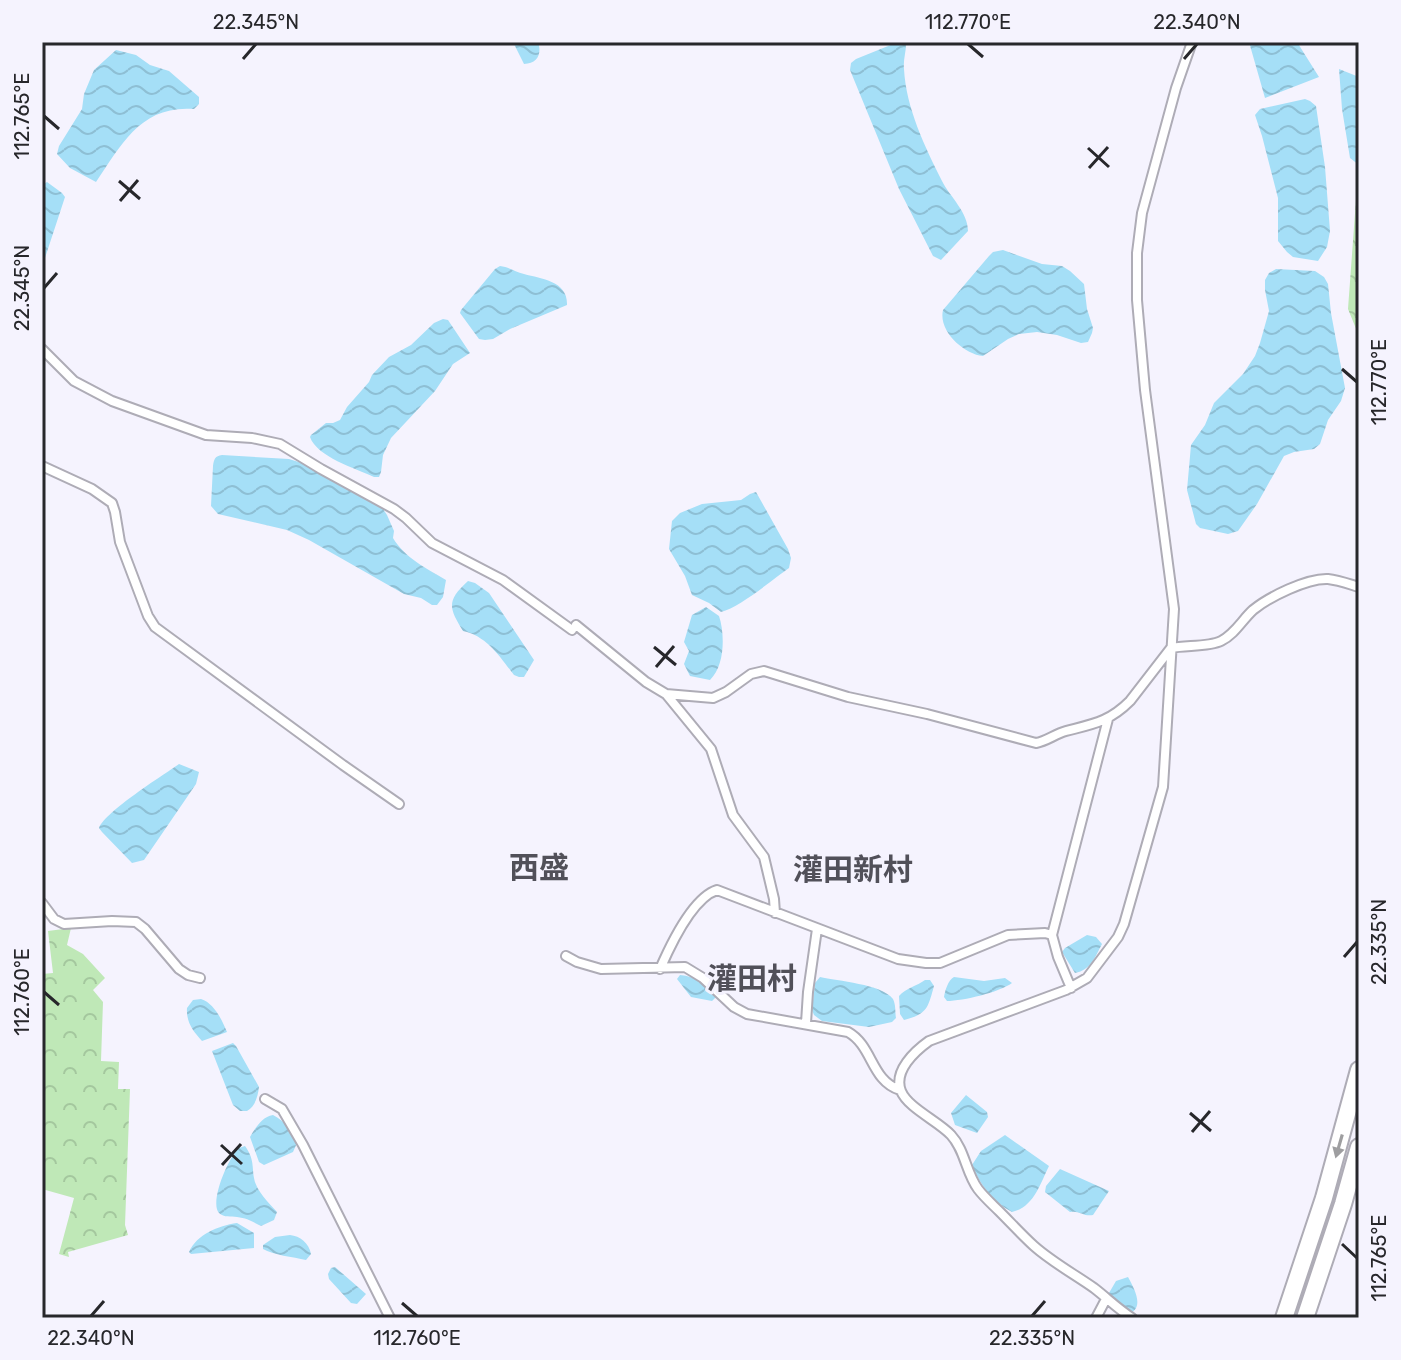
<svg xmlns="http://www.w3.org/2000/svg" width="1401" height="1360" font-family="Rubik,'Noto Sans SC',sans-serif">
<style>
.forest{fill:url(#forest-crowns)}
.water{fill:url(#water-waves)}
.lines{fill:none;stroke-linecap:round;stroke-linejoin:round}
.street-casing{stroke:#aeacb6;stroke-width:12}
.highway-casing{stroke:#aeacb6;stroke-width:20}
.street{stroke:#fff;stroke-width:8}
.highway{stroke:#fff;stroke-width:16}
.oneway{fill:#9e9ea0}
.ticks{fill:none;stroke:#27272b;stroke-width:3}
.labels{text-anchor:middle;stroke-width:6;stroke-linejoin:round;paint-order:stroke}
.quarter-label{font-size:30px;font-weight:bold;fill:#515059;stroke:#f5f3fe}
.neatline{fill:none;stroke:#27272b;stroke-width:3}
.ticks-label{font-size:20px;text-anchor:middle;fill:#27272b}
</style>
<defs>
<pattern id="forest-crowns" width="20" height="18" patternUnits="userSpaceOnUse" patternTransform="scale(2)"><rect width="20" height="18" fill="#bfe8b7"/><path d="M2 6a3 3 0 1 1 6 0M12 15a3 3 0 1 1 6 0" fill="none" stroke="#a4c79e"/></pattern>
<pattern id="water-waves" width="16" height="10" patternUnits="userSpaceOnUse" patternTransform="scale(2)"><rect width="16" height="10" fill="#a5dff7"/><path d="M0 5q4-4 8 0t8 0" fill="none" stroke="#8ebfd4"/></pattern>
</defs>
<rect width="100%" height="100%" fill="#f5f3fe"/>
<path class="forest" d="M 1359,184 L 1359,336 L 1348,309 L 1357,186 Z
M 71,928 L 67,945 L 83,954 L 105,978 L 93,990 L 103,1002 L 101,1061 L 119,1062 L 118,1089 L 130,1089 L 125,1225 L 128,1235 L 68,1252 L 69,1257 L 59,1254 L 74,1198 L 42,1189 L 42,974 L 53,973 L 48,931 Z"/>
<path class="water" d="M 513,42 L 538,42 C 542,53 538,64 524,64 Z
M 898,42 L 905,42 L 906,44 C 906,53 903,60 904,69 C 906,108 925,147 942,181 C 950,197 968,212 968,231 L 941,260 L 933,256 L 899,189 L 850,70 L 851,63 L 856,59 Z
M 1249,42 L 1297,42 L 1319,77 L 1265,98 Z
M 116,50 L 136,55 L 150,65 L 169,71 L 199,97 L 199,104 L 194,109 C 141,105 122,144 96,182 L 70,168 L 57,154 L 59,146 L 82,109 L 84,94 L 94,70 Z
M 1339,69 L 1359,77 L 1359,165 L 1350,158 L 1342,109 Z
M 1305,99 L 1310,101 L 1316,106 L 1325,167 L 1330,231 L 1327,247 L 1318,261 L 1293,257 L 1287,252 L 1278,241 L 1278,198 L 1262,136 L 1255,115 L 1260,109 Z
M 47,182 L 62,193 L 65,197 L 42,267 L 42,185 Z
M 1003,250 L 1042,264 L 1062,266 L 1070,271 L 1084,284 L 1087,309 L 1093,328 L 1092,333 L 1088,342 L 1081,343 L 1057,335 L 1037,332 L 1019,334 L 1008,339 L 983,356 C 964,354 938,331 943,310 L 989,256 L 993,252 Z
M 500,266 C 509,267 515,272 524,274 C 542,279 568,281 567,305 L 510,329 L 493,339 L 485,340 L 479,339 L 460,313 L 461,310 L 495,269 Z
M 1276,269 L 1315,271 L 1324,277 L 1328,284 L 1331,313 L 1345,388 L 1341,401 L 1328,420 L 1320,444 L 1314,449 L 1294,452 L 1284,456 L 1257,504 L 1238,531 L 1228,534 L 1200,528 L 1196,524 L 1187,490 L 1191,445 L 1205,425 L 1214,403 L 1243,374 L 1255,356 L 1260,343 L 1269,311 L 1265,290 L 1265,280 L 1269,273 Z
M 443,319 L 448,320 L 470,353 L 453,364 L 435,391 L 391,438 L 383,455 L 381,472 L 379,477 L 374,477 C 355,468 317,457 310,437 L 311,435 L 326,423 L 333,423 L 340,420 L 347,407 L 369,382 L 372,375 L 389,357 L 411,345 L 434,323 Z
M 222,455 L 289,459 L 305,464 L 383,509 L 387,515 L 394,531 L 393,538 C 405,558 426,568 446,580 L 443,597 L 437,605 L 432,605 L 421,598 L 404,594 L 309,540 L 287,530 L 218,514 L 211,506 L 213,466 C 214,459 215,456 222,455 Z
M 756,492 L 788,549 L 791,558 L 789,568 C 772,580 740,607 721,612 L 709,603 L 692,595 L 685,576 L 669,549 L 672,521 L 680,513 L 702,504 L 741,500 L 750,494 Z
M 468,581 L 475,583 L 489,593 L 534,660 L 524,677 L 519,677 L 514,675 C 500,657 487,636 463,631 C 449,608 446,601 468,581 Z
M 706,607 L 719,616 C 725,634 725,666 710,680 L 690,676 L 684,664 L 689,651 L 684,642 L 692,615 Z
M 179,764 L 199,772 L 196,784 L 144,860 L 132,863 L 102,832 L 99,828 C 106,811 162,776 179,764 Z
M 1087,935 L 1096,937 L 1102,944 C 1095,957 1091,970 1075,973 L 1062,952 L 1065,948 Z
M 680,975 C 696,976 706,985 717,996 L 712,1001 L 691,997 L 677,979 Z
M 820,977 C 837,981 882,984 893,999 C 896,1005 895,1012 896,1018 L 892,1022 L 869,1027 L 822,1021 L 814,1015 L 812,1010 L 815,983 Z
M 954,977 L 984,981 L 1005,978 L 1012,983 C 1000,992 963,1001 947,1001 L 944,997 C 945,991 948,980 954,977 Z
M 925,980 L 930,980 L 934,986 C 928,1007 928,1014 904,1020 L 900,1014 L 899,996 C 906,988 917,986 925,980 Z
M 201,999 C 214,1003 222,1020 227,1032 L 202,1041 C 193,1031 186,1022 187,1008 L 193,1000 Z
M 233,1043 L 236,1046 L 259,1087 C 258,1096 255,1107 247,1111 L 240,1111 L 233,1105 L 212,1051 Z
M 966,1095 L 987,1112 L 988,1117 L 977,1133 L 955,1125 L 951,1113 Z
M 273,1115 C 285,1121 292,1131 297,1143 L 293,1152 L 264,1165 L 259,1162 L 250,1137 C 256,1127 262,1117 273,1115 Z
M 1005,1135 L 1049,1166 C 1040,1184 1034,1207 1012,1212 C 993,1202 980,1185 972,1165 L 981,1151 Z
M 245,1146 C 254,1159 252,1164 254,1178 C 256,1191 269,1203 277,1212 L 274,1220 L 261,1226 C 253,1222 247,1218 237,1217 C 231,1216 224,1218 219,1213 C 209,1202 229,1156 239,1148 C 241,1147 243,1147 245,1146 Z
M 1060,1169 L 1109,1191 L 1093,1215 C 1084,1217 1079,1210 1070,1212 L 1045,1192 L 1046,1186 Z
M 237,1223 L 254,1233 L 254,1248 L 191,1254 L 189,1252 C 197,1234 218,1226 237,1223 Z
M 290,1235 C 300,1236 309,1243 311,1254 L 306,1260 C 293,1257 273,1255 263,1249 L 263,1245 L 275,1237 Z
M 335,1267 L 366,1294 L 357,1304 L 351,1303 L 329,1279 L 328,1274 L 331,1268 Z
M 1128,1277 C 1134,1288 1144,1306 1131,1313 L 1110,1296 L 1109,1293 L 1116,1281 Z"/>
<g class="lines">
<defs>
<path id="street" d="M 42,349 L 74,381 L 112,401 L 206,435 L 252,438 L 280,444 L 321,469 L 394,509 L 406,518 L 432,543 L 503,580 L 572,630
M 42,466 L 92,489 L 112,503 L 115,512 L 120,542 L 148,616 L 155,627 L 343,765 L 399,804
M 576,625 L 646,682 L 666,694 L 713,698 L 726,692 L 751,674 L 764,671 L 848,697 L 927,714 L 1036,743 C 1047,741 1055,734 1066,731 C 1093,724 1109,722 1130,701 L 1171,648 C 1186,645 1209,647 1221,641 C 1235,634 1242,620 1253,610 C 1269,597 1307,578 1328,579 C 1338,580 1349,584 1359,587
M 666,694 L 711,749 L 733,815 L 764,857 L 774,899 L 775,913
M 42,903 L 54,919 L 64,924 L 112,921 L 136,922 L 145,929 L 179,969 L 188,975 L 200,978
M 566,956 L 577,962 L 601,969 L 685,967 L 703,978 L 734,1007 L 747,1014 L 848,1032 C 873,1046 871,1081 900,1090
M 660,969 C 670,946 692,898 717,890 L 898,959 L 926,963 L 940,963 L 1008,935 L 1045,933 L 1052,935
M 1071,988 L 1058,957 L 1052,935 L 1108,719
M 806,1023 L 808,992 L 817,929
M 265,1099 L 282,1109 L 303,1145 L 390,1318
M 1096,1318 L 1106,1299
M 1132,1318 C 1118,1309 1107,1298 1094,1288 C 1074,1274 1052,1262 1034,1246 C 1022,1235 1011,1223 999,1211 C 992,1204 984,1197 978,1189 C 966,1173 965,1150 951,1135 C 938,1121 908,1108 901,1091 C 893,1071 915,1051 929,1041 L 1066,990 L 1087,978 L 1118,937 L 1124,924 L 1163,787 L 1174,609 L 1145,390 L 1137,300 L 1137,253 L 1142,213 L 1176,88 L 1192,42"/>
<path id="highway" d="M 1284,1318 L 1324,1198 L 1359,1070
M 1305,1318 L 1343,1204 L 1359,1147"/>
</defs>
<use href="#street" class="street-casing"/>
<use href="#highway" class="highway-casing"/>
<use href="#street" class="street"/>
<use href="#highway" class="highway"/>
</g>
<defs><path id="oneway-solid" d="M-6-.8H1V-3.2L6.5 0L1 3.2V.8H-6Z" transform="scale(2)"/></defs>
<use class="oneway" href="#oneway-solid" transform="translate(1339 1146) rotate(106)"/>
<path class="ticks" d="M 968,44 L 983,57M 243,59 L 256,44M 1184,59 L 1197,44M 44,116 L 59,129M 1088,148 L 1109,167M 1089,168 L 1108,147M 119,181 L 140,199M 120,201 L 138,180M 44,288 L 57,273M 1342,369 L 1357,382M 654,647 L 676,665M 656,667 L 674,646M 1344,957 L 1357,942M 44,992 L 59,1005M 1190,1113 L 1211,1131M 1192,1132 L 1210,1111M 221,1145 L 242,1164M 222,1165 L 241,1144M 1342,1244 L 1357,1258M 402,1303 L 417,1316M 91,1316 L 104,1301M 1032,1316 L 1045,1301"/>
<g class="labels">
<g class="quarter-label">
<text x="539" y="878">西盛</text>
<text x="853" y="880">灌田新村</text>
<text x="752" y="989">灌田村</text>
</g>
</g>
<rect width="1401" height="1360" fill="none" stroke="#f5f3fe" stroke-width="88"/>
<rect x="44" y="44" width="1313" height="1272" class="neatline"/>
<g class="ticks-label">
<text x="256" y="29">22.345°N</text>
<text x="968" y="29">112.770°E</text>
<text x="1197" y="29">22.340°N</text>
<text transform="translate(22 116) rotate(-90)" y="7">112.765°E</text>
<text transform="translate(22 288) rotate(-90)" y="7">22.345°N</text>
<text transform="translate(1379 382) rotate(-90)" y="7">112.770°E</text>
<text transform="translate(1379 942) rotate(-90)" y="7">22.335°N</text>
<text transform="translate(22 992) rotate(-90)" y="7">112.760°E</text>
<text transform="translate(1379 1258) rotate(-90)" y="7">112.765°E</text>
<text x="91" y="1345">22.340°N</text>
<text x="417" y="1345">112.760°E</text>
<text x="1032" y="1345">22.335°N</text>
</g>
</svg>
